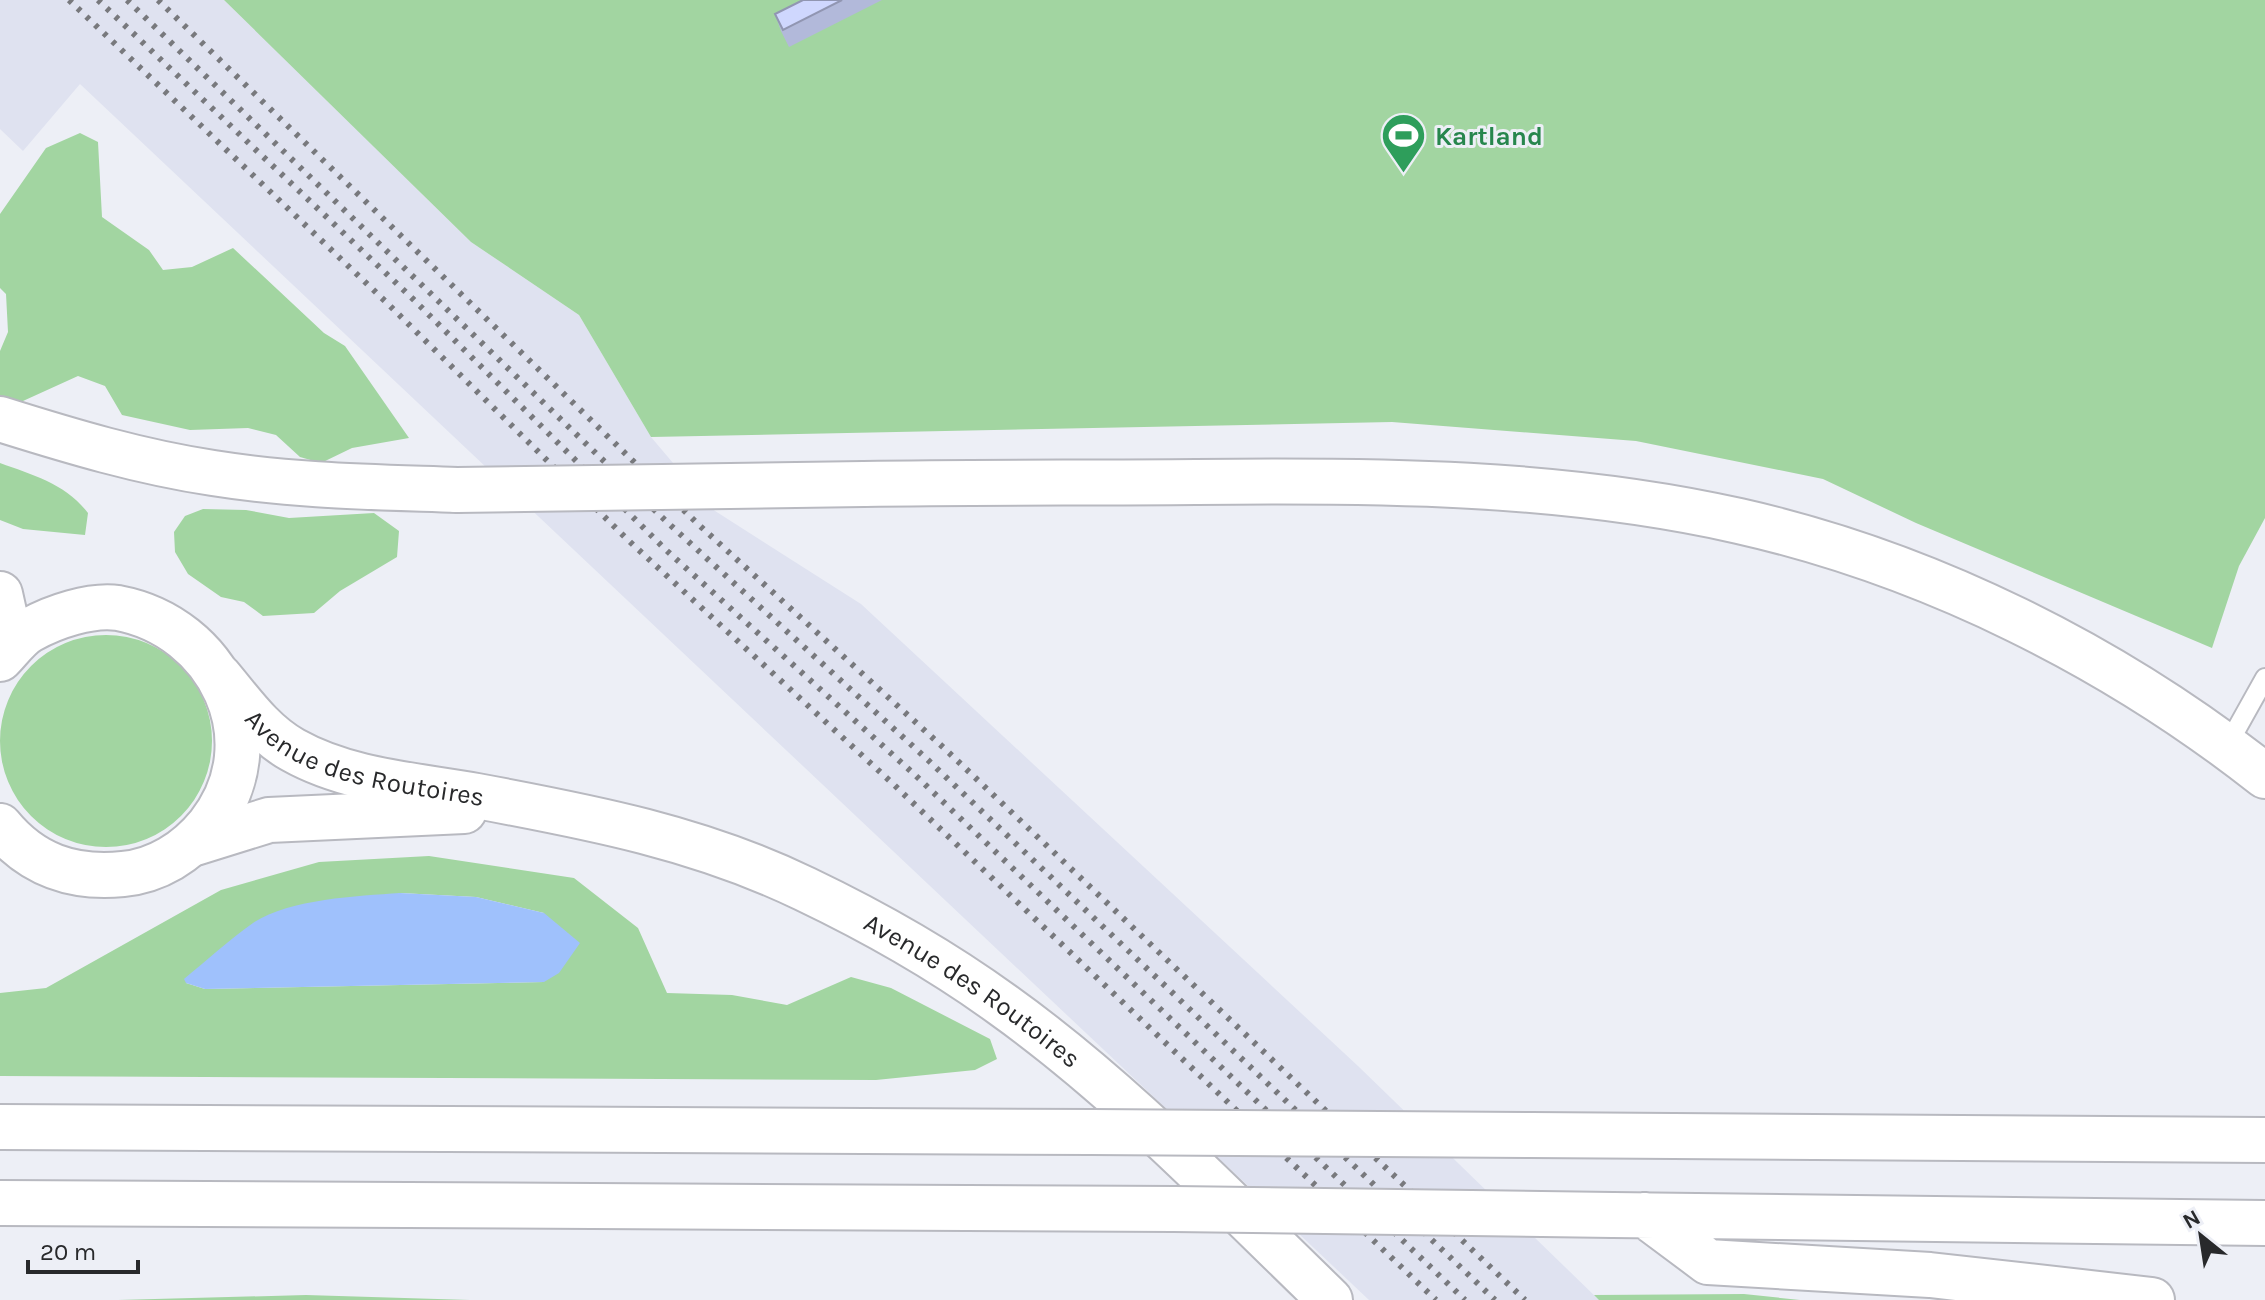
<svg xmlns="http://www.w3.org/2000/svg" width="2265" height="1300" font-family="Karla,sans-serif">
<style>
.built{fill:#dfe2f0}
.green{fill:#a2d5a1;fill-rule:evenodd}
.water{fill:#9fc1fc}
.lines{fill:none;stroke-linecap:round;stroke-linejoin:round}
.lane-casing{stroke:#b8b9c0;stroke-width:22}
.secondary-casing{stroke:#b8b9c0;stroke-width:48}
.primary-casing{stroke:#b8b9c0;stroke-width:48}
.highway-casing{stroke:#b8b9c0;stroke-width:48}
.lane{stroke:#fff;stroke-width:18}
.secondary{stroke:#fff;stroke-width:44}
.primary{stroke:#fff;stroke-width:44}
.highway{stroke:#fff;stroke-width:44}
.rail{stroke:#78797d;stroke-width:6;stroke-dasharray:4 8;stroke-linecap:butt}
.primary-bridge-casing{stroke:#b8b9c0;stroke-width:48;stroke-linecap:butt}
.highway-bridge-casing{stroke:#b8b9c0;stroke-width:48;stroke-linecap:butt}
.primary-bridge{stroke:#fff;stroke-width:44}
.highway-bridge{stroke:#fff;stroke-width:44}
.wall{fill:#b2b9da}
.building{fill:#cfd7fe;stroke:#9196b2;stroke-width:2}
.labels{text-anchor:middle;stroke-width:6;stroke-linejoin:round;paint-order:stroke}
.leisure-label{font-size:26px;font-weight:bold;fill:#27864d;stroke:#edeff6;text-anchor:start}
.street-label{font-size:26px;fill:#28292b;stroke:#edeff6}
</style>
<rect width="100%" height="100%" fill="#edeff6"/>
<path class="built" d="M 0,0 L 224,0 L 471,242 L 579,315 L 651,437 L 712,509 L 861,604 L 1358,1066 L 1599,1300 L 1369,1300 L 80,84 L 23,151 L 0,129 Z"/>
<path class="green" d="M 224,0 L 2265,0 L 2265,518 L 2239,566 L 2212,648 L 1916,523 L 1823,479 L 1636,441 L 1392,422 L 651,437 L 579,315 L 471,242 Z
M 80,133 L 98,142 L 102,217 L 149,250 L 163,270 L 192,267 L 233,248 L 324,333 L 345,346 L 409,438 L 352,448 L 321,463 L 300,457 L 276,435 L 248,428 L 190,430 L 122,415 L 105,386 L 78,376 L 12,406 L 0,398 L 0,351 L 8,332 L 6,294 L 0,288 L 0,214 L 46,148 Z
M 0,463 C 33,475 66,484 88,513 L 85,535 L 23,529 L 0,520 Z
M 203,509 L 246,510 L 289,518 L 374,513 L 399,531 L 397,557 L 340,591 L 314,613 L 263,616 L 244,602 L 221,597 L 188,574 L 175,552 L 174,532 L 185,516 Z
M0 741a106 106 0 1 1 212 0a106 106 0 1 1-212 0Z
M 429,856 L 574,878 L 638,928 L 667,993 L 732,995 L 787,1005 L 851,977 L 891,988 L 990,1039 L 997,1059 L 975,1070 L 876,1080 L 0,1076 L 0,993 L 46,988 L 221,890 L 319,862 ZM 400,893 L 476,897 L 544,913 L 544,982 L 205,989 L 186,983 Z
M 1744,1294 L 1800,1300 L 1599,1300 L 1594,1295 Z
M 306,1295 L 470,1300 L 118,1300 Z"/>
<path class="water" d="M 400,893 L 476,897 L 544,913 L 580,943 L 559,973 L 544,982 L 205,989 L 186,983 L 184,979 C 207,960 229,940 253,923 C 289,899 357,896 400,893 Z"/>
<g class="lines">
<defs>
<path id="lane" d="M 2227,746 L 2265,678"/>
<g id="secondary">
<path id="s1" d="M 219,676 C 241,702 262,733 293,750 C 348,781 416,785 477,796 C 590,817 700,838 805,889 C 874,922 941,960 1003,1005 C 1122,1090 1225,1199 1330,1300"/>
<path d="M 195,843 L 269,820 L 464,811"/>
</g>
<path id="primary" d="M 0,419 C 70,441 140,462 213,473 C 294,486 376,487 457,490
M 864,484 C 975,482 1085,483 1196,482 C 1377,480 1561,481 1739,521 C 1929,564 2113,656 2265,776
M 0,594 L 6,621 L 0,645
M 0,659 C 9,650 19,636 30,630 C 53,617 91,604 118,608 C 219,627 275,741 209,825 C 187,852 157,871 123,874 C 72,879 32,865 0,826"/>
<path id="highway" d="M 0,1127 L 1092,1132
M 1531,1135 L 2265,1140
M 0,1203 L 1174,1209
M 1613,1215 L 2265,1223
M 1645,1215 L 1708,1262 L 1930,1275 L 2152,1300"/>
</defs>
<use href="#lane" class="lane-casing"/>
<use href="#secondary" class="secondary-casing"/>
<use href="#primary" class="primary-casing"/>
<use href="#highway" class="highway-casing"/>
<use href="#lane" class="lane"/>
<use href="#secondary" class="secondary"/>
<use href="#primary" class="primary"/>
<use href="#highway" class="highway"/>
<path class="rail" d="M 69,0 L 385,301 L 629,541 L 891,782 L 1436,1300
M 98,0 L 413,299 L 666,550 L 914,774 L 1465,1300
M 127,0 L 668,523 L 928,760 L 1495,1300
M 158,0 L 699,525 L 945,749 L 1525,1300"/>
<defs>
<path id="primary-bridge" d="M 457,490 L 864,484"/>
<path id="highway-bridge" d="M 1092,1132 L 1531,1135
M 1174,1209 L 1613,1215"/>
</defs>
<use href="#primary-bridge" class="primary-bridge-casing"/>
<use href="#highway-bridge" class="highway-bridge-casing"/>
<use href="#primary-bridge" class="primary-bridge"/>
<use href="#highway-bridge" class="highway-bridge"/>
</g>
<path class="wall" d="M 803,0 L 882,0 L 789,47 L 781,31 L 775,14 Z"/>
<path class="building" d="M 803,0 L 842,0 L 783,30 L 775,14 Z"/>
<defs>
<symbol id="stadium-pin" viewBox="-11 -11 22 30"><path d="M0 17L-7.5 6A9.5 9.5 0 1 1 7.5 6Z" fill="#2e9e5b" stroke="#edeff6"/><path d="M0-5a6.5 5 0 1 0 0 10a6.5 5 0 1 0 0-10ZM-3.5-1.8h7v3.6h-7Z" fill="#fff"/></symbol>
</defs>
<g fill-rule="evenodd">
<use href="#stadium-pin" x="1378" y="110" width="51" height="69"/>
</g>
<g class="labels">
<g class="leisure-label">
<text x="1435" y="145">Kartland</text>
</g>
<g class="street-label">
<text dy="9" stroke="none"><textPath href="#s1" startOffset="176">Avenue des Routoires</textPath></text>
<text dy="9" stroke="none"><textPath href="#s1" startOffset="834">Avenue des Routoires</textPath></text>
</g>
</g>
<g transform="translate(2201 1236) rotate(330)" stroke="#edeff6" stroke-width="6" paint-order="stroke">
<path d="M0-6L14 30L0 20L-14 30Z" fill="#28292b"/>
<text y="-12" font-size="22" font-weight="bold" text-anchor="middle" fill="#28292b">N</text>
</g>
<path d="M28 1260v12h110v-12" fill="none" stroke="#28292b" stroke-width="4"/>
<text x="40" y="1260" font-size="24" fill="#28292b" stroke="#edeff6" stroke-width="6" paint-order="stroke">20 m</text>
</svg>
